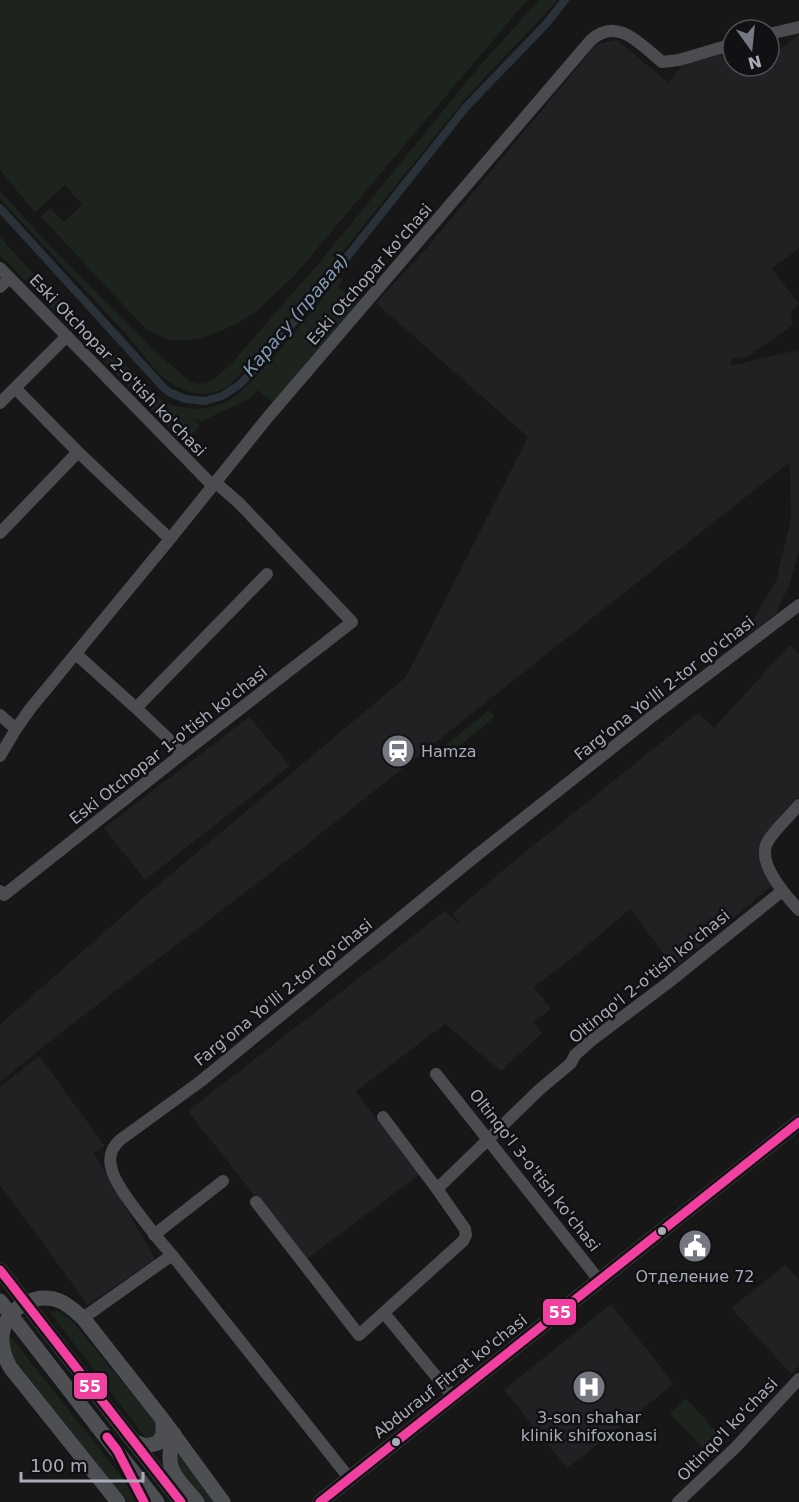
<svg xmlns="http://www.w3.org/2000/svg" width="799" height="1502" font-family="'DejaVu Sans',sans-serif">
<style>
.built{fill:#212123}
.green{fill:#1d241e}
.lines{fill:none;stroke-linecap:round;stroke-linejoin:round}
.canal{stroke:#2a3239;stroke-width:8}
.minor{stroke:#4b4c50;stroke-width:12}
.major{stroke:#4d4f52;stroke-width:15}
.major-bridge{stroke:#4d4f52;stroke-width:15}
.bus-1-casing{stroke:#111113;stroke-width:14}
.bus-1{stroke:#f240a1;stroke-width:9}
.bus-dot{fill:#a8adb8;stroke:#111113;stroke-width:2}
.labels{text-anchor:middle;stroke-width:5;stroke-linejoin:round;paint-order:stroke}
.street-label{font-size:16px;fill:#a8adb8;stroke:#111113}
.poi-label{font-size:16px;fill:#a8adb8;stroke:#111113}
.water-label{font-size:18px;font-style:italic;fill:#7f9bb3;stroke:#111113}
.line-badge{stroke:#111113;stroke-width:2}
.badge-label{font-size:16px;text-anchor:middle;font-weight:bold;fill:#fff}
</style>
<rect width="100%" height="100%" fill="#171717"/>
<path class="built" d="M 799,35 L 799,248 L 772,269 L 799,304 L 791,312 L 793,325 L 747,357 L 732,359 L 731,364 L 733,365 L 789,352 L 799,351 L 799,551 L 790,583 L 776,614 L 742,639 L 776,581 L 791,520 L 790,462 L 553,649 L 281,865 L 67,1028 L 0,1082 L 0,1026 L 6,1019 L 151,891 L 406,677 L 528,437 L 376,303 L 425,250 L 597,44 L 617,40 L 668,82 L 683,65 L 728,49 L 733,51 L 733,66 L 769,66 L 769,57 Z
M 790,645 L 799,654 L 799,797 L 762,839 L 760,863 L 771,886 L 674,968 L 630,909 L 581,951 L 534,987 L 551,1009 L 534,1022 L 542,1033 L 501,1071 L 445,1024 L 355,1092 L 421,1173 L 305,1260 L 188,1111 L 445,911 L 459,924 L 453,913 L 514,861 L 698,713 L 714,728 Z
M 249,717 L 290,766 L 145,880 L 104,828 Z
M 39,1056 L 105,1146 L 94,1153 L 155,1259 L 88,1305 L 0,1185 L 0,1087 Z
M 785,1265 L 799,1280 L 799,1366 L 791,1374 L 731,1308 Z
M 611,1304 L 674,1384 L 567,1468 L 504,1390 Z"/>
<path class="green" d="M 0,0 L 527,0 L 294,276 C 280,288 267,303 252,314 C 243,320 233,325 223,330 C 196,342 168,347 143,326 L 41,217 L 50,208 L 64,222 L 82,205 L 65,185 L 35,212 L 0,170 Z
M 539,0 L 557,0 C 528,34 495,65 466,98 L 300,305 L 232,383 C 214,398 192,396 172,384 C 153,372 141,350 126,334 C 84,289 42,244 0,199 L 0,191 L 42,237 L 153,350 L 191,382 L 199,384 L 207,383 L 214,379 L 231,364 L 319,263 L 477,69 Z
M 0,237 L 36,277 L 156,395 C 160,398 163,401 167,403 C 184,411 209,410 225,402 C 243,393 256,376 269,362 C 294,334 316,306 339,277 L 343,280 L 338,287 L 347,294 L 351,290 L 361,298 L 273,403 L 258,390 L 249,399 L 202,421 L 195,419 L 200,426 L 184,443 L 0,255 Z
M 489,710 L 495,717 L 444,758 L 438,751 Z
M 49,1311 L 61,1312 L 73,1322 L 158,1426 L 160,1430 L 149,1442 Z
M 11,1337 L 125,1481 L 136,1502 L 128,1502 L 15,1360 L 9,1346 Z
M 686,1398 L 726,1443 L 711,1457 L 670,1413 Z
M 176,1451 L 215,1502 L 201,1502 L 179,1473 Z"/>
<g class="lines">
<path class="canal" d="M 0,208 L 163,387 L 169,392 L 185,399 L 205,401 L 222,396 L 239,385 L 252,372 L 324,286 L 466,107 L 546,24 L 565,0"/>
<path class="minor" d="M 769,34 L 799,27
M 0,268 L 212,485
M 0,287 L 9,278
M 15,388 L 78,452 L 170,539
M 0,403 L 67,336
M 0,533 L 78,452
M 76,654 L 136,708 L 175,745 L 182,754
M 136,708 L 267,574
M 0,715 L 16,729
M 0,756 L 16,729 L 30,709 L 170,539 L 268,417 L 591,40 C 618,16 641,45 662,62 L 679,60 L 733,44
M 799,805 C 789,817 776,828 768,841 C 755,862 786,896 799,910
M 0,891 L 4,895 L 182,754 L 352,622 L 239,503 L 215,482
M 436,1074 L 599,1280
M 437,1189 L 539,1090 L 571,1063 L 575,1055 L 592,1040 L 669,982 L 782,891
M 256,1202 L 359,1335 L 463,1241 L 466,1235 L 465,1229 L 437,1189 L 383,1117
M 154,1235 L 223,1181
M 384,1313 L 453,1397
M 83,1318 L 172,1255
M 350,1479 L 172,1255 C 155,1236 140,1216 125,1195 C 120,1187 114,1179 112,1170 C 108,1159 111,1148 120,1140 L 201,1081 L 477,855 L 650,718 L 799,605
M 678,1502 L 736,1447 L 799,1379"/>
<path class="major" d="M 112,1414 L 181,1502
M 97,1426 L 157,1502
M 174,1434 C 163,1471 175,1475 197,1502
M 135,1442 L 146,1446 L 158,1443 L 163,1435 L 163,1423
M 118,1502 L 10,1367 C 4,1356 0,1343 3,1330 C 10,1306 37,1292 60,1301 C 69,1305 76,1312 83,1318 L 163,1420 L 223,1502
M 320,1502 L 799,1122"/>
<path class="major-bridge" d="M 0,1270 L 112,1414
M 0,1301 L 97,1426"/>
<defs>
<path id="bus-1" d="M 0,1270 L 181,1502
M 107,1437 L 117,1450 L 144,1502
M 320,1502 L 799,1122"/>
</defs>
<use href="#bus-1" class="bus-1-casing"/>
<use href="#bus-1" class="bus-1"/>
</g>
<defs>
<symbol id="station-disc" viewBox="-11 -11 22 22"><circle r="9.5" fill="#757880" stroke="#111113"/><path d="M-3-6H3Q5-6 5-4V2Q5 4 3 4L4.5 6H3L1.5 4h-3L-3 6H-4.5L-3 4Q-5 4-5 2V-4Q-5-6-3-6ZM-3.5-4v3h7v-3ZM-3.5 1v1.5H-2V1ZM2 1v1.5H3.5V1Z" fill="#fff"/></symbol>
<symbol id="civic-disc" viewBox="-11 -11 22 22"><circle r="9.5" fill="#757880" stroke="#111113"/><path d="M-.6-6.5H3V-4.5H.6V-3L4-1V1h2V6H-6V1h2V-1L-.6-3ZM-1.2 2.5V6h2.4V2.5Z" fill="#fff"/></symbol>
<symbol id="hospital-disc" viewBox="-11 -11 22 22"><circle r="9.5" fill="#757880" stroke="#111113"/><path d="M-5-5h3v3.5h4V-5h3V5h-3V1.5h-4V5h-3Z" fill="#fff"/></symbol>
</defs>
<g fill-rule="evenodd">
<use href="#station-disc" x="379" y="732" width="38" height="38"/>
<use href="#civic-disc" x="676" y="1227" width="38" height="38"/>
<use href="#hospital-disc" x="570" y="1368" width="38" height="38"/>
</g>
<g class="bus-dot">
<circle cx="662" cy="1231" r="5"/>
<circle cx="396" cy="1442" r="5"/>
</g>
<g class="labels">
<g class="street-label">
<text transform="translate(369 274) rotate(-49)" y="6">Eski Otchopar ko'chasi</text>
<text transform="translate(118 365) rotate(46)" y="6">Eski Otchopar 2-o'tish ko'chasi</text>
<text transform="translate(664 688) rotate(-38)" y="6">Farg'ona Yo'lli 2-tor qo'chasi</text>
<text transform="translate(168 745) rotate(-38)" y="6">Eski Otchopar 1-o'tish ko'chasi</text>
<text transform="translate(649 976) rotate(-39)" y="6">Oltinqo'l 2-o'tish ko'chasi</text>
<text transform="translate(283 992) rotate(-39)" y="6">Farg'ona Yo'lli 2-tor qo'chasi</text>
<text transform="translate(535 1170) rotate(52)" y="6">Oltinqo'l 3-o'tish ko'chasi</text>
<text transform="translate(450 1376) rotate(-38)" y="6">Abdurauf Fitrat ko'chasi</text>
<text transform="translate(727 1429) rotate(-46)" y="6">Oltinqo'l ko'chasi</text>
</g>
<g class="poi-label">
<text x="421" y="757" text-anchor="start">Hamza</text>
<text x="695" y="1282">Отделение 72</text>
<text x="589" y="1423">3-son shahar<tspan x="589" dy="18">klinik shifoxonasi</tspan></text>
</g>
<g class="water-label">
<text transform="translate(296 315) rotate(-50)" y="6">Карасу (правая)</text>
</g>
</g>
<g class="line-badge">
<rect x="542" y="1298" width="35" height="28" rx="6" fill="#f240a1"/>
<rect x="73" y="1372" width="35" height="28" rx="6" fill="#f240a1"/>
</g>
<g class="badge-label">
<text x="560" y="1318">55</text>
<text x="90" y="1392">55</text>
</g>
<g transform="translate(751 48) rotate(165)"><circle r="28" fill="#111113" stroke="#4d4f55" stroke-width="1.5"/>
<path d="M0-4.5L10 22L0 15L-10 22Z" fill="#757880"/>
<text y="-9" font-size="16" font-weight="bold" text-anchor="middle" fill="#a8adb8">N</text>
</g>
<path d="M21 1472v9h122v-9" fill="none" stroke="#a8adb8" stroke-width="3"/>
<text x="30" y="1472" font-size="18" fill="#a8adb8" stroke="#111113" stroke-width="4.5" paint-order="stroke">100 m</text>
</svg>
